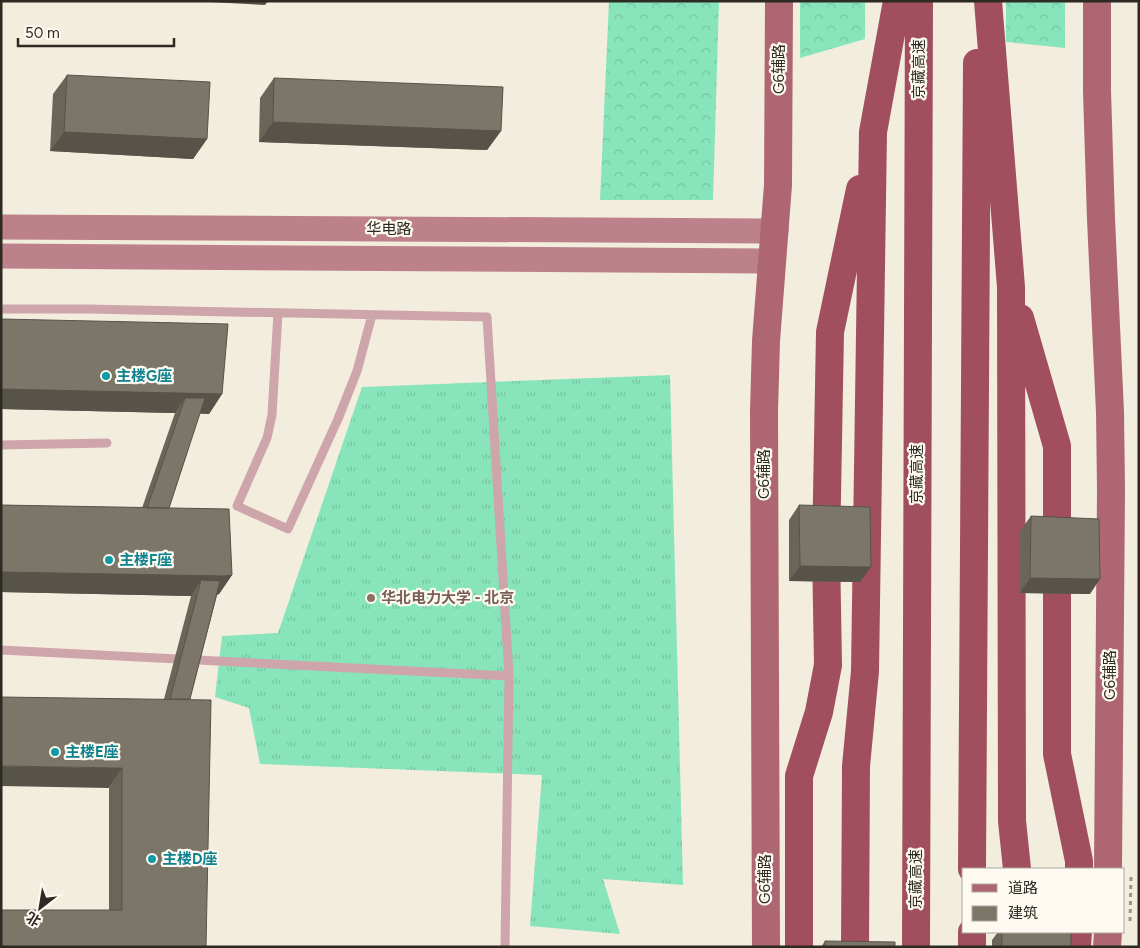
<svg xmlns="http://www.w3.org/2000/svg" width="1140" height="948" font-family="Figtree,'Noto Sans SC',sans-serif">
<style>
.grass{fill:url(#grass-tufts)}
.forest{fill:url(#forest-crowns)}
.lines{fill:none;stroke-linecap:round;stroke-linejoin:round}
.path{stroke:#979387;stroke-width:3;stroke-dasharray:4 4;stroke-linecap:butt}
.lane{stroke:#cea5aa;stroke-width:9}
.secondary{stroke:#bc818a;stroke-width:25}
.primary{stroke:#ae6673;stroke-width:28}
.highway{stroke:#a14f5f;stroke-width:28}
.wall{fill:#6b6559}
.shaded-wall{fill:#575349}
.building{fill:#7c7668;stroke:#575349}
.culture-dot{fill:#0f9aa8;stroke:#fefaf1;stroke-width:2}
.education-dot{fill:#8d6e63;stroke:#fefaf1;stroke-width:2}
.labels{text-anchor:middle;stroke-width:4.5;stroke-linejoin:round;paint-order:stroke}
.street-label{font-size:15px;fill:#2d2a24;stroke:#fefaf1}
.culture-label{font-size:15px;font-weight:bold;fill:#0d838f;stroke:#fefaf1;text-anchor:start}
.education-label{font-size:15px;font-weight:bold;fill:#785e54;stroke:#fefaf1;text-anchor:start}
</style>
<defs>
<pattern id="grass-tufts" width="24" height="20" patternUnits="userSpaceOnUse" patternTransform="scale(1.25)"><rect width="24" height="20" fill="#88e5bb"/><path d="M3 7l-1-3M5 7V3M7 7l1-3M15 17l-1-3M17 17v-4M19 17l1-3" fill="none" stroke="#76c5a1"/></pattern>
<pattern id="forest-crowns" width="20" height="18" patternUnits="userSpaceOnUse" patternTransform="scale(1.25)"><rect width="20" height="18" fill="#88e5bb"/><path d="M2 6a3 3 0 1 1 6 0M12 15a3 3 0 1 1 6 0" fill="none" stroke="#76c5a1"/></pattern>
</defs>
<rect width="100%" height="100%" fill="#f3eddd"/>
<path class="grass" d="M 670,375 L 683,885 L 603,879 L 620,934 L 530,926 L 542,775 L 260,764 L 249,708 L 215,697 L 222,636 L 278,633 L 362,387 Z"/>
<path class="forest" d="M 609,1 L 719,1 L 713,200 L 600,200 Z
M 800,1 L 865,1 L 865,39 L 800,58 Z
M 1006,1 L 1065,1 L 1065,48 L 1006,42 Z"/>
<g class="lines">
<path class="path" d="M 1130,921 L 1131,877"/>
<path class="lane" d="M 1,309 L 87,309 L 487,317 L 509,676 L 505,947
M 278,313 L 272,415 L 267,438 L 237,506 L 288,529 L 338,419 L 357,371 L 372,315
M 1,445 L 107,443
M 1,650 L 509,676"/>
<path class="secondary" d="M 1,227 L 776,231
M 1,256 L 773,261"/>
<path class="primary" d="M 1097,1 L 1097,91 L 1101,219 L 1110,412 L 1111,489 L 1108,869
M 766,947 L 764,411 L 766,341 L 778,185 L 779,1
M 1107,947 L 1108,932"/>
<path class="highway" d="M 988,1 L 1011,287 L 1012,821 L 1017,869
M 1020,318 L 1057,446 L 1057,754 L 1079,861 L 1079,869
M 972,869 L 977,63
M 799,947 L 799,776 L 819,712 L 828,665 L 826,550 L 830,332 L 860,189
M 855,947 L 856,766 L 865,671 L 873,132 L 897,1
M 916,947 L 919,1
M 972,947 L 972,932
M 1077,947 L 1078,932"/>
</g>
<path class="wall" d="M 67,75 L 207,139 L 193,159 L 50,151 L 53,94 Z
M 274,78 L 501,131 L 487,150 L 259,142 L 260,98 Z
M 1,319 L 222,394 L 209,414 L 200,413 L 169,508 L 232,575 L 219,594 L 217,595 L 190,699 L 206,947 L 109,910 L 109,788 L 164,699 L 191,596 L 1,592 L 1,505 L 142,508 L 175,413 L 1,409 Z
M 799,505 L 860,582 L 789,581 L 789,520 Z
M 1031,516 L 1090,594 L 1020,593 L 1020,531 Z
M 998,932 L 1071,932 L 1071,947 L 992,947 L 992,940 Z
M 825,941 L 895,947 L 821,947 Z"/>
<path class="shaded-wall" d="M 191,1 L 268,1 L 265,5 Z
M 273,122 L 501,131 L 487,150 L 259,142 Z
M 64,132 L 207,139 L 193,159 L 50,151 Z
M 1,389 L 222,394 L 209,414 L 180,413 L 185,398 L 175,413 L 1,409 Z
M 800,566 L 871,567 L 860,582 L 789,581 Z
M 1,572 L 232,575 L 219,594 L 210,596 L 201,580 L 191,596 L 1,592 Z
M 1030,578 L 1100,579 L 1090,594 L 1020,593 Z
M 1,766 L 122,768 L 109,788 L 1,786 Z"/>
<path class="building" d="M 67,75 L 210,82 L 207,139 L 64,132 Z
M 274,78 L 503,87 L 501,131 L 273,122 Z
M 1,319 L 228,324 L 222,394 L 1,389 Z
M 185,398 L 205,398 L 169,508 L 147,508 Z
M 1,505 L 229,509 L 232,575 L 224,576 L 1,572 Z
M 799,505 L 870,507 L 871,567 L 800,566 Z
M 1031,516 L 1099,519 L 1100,579 L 1030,578 Z
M 201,580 L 220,581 L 190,699 L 170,699 Z
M 1,697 L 211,700 L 206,947 L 1,947 L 1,910 L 122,910 L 122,768 L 1,766 Z
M 1002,932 L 1071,932 L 1071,947 L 1002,947 Z
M 825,941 L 895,942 L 895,947 L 825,947 Z"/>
<g class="culture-dot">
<circle cx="106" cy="376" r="5"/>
<circle cx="109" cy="560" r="5"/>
<circle cx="55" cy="752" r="5"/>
<circle cx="152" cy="859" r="5"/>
</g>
<circle class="education-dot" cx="371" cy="598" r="5"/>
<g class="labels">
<g class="street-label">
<text transform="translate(779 69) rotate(-90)" y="5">G6辅路</text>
<text transform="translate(919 69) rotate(-90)" y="5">京藏高速</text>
<text x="389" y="234">华电路</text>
<text transform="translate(764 474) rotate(-90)" y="5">G6辅路</text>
<text transform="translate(917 474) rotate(-90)" y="5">京藏高速</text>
<text transform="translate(1110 675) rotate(-90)" y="5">G6辅路</text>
<text transform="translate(765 879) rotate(-90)" y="5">G6辅路</text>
<text transform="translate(916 879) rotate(-90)" y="5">京藏高速</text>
</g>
<g class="culture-label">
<text x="116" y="381">主楼G座</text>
<text x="119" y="565">主楼F座</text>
<text x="65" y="757">主楼E座</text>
<text x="162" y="864">主楼D座</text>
</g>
<g class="education-label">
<text x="381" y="603">华北电力大学 - 北京</text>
</g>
</g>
<rect width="1140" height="948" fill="none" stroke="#2d2a24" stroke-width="5"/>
<rect x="962" y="868" width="162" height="65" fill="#fefaf1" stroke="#aaa79f"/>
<rect x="972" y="884" width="25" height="8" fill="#ae6673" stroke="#aaa79f"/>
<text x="1008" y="893" font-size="15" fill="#2d2a24">道路</text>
<rect x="972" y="906" width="25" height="15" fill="#7c7668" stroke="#aaa79f"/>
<text x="1008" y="918" font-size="15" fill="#2d2a24">建筑</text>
<g transform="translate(40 908) rotate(211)" stroke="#fefaf1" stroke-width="4" paint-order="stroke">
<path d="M0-4L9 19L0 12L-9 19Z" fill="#2d2a24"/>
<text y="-8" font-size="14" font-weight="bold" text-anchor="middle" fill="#2d2a24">北</text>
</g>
<path d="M18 38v8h156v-8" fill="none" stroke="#2d2a24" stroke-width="2.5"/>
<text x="25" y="38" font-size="15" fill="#2d2a24" stroke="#fefaf1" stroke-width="4" paint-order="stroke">50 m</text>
</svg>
